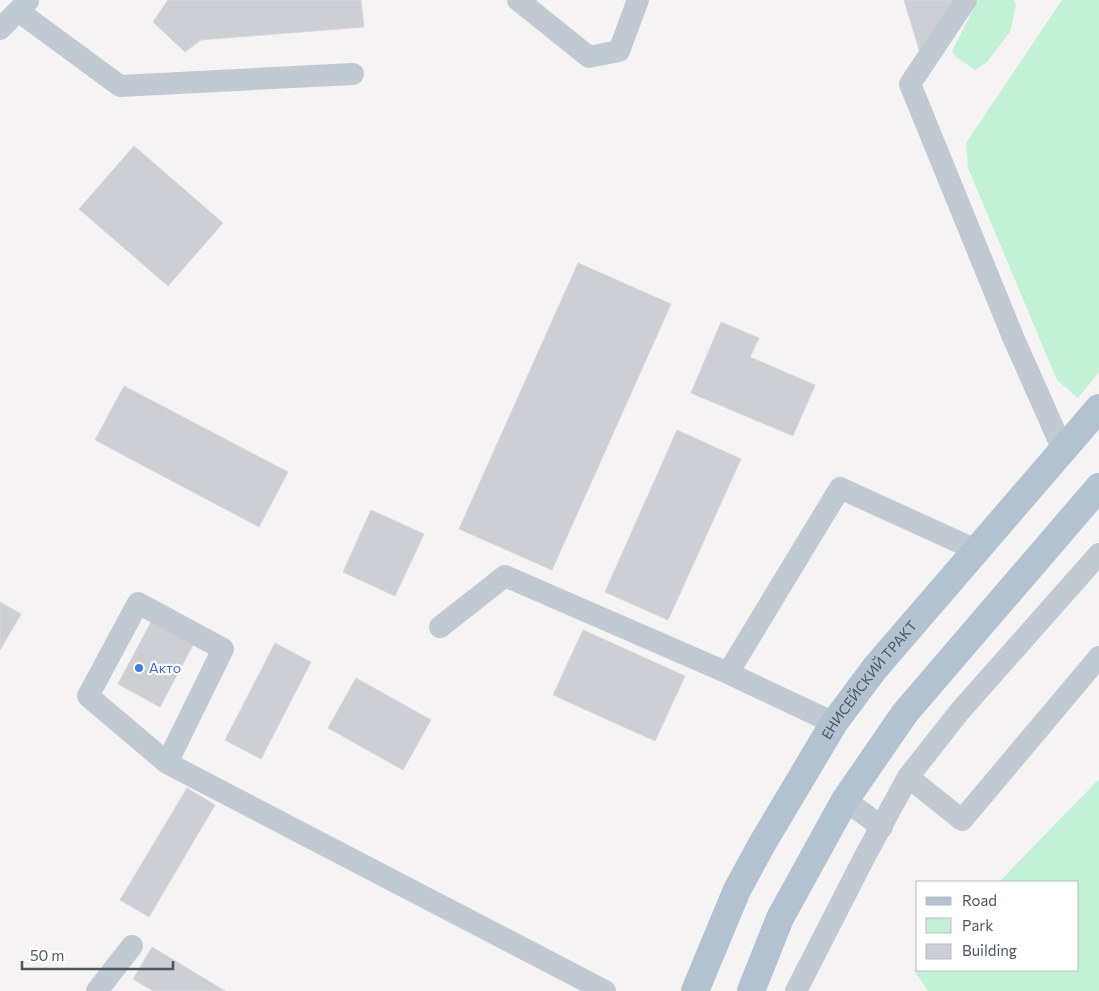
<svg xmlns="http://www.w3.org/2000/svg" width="1099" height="991" font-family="Commissioner,sans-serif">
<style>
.green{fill:#c3f1d5}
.building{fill:#cdcfd5;stroke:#d7d9de}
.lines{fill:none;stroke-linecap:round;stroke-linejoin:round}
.minor{stroke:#c1cad2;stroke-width:22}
.major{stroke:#b3c2d1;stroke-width:28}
.shop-dot{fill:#3f7fe0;stroke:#fff;stroke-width:2}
.labels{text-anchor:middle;stroke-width:4.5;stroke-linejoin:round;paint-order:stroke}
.shop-label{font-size:14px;fill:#366cbe;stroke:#fff;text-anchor:start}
.street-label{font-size:14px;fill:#4a5661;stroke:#fff}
</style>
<rect width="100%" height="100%" fill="#f5f3f3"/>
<path class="green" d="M 978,0 L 1014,0 L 1016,5 L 1010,32 L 987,62 L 975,70 L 956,57 L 952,51 Z
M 1062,0 L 1099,0 L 1099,372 L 1078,398 L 1057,380 L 968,168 L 966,143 Z
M 1099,779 L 1099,991 L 928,991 L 914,970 L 918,967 L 918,970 L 1078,970 L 1078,882 L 999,882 Z"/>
<path class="building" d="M 168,0 L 361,0 L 364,27 L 201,40 L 185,52 L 153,22 Z
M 904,0 L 953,0 L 920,53 Z
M 134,146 L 223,223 L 168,286 L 79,209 Z
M 578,263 L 671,304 L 552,570 L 459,529 Z
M 721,322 L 759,338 L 750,357 L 815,385 L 793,436 L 691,393 Z
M 124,386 L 288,472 L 259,527 L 95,440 Z
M 677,430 L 741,459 L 668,620 L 605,592 Z
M 371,510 L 424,534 L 395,596 L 343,572 Z
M 0,602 L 21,614 L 0,650 Z
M 151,622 L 193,645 L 160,707 L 118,684 Z
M 583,630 L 685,676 L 655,741 L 553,695 Z
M 275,643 L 311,662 L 261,759 L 225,740 Z
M 356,678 L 431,720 L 403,770 L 328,728 Z
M 187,788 L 215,805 L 149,917 L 120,900 Z
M 152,947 L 225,991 L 153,991 L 133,979 Z"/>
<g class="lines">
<path class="minor" d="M 518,0 L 589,57 L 619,51 L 638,0
M 966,0 L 910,84 L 1013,337 L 1063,450
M 18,11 L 120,86 L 353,74
M 0,29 L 28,1
M 440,627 L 505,576 L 728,673
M 834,723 L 728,673 L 840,488 L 976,550
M 167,763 L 223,649 L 138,603 L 88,696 L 167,763 L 605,991
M 908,777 L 962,820 L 1099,657
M 845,800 L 882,827
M 97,991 L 132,946
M 796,991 L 864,858 L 908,777 L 960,711 L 1099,554"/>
<g class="major">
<path id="s1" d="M 695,991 L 737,890 L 762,844 L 834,723 L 875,668 L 1099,408"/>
<path d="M 751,991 L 780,918 L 845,800 L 905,713 L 1099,487"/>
</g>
</g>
<circle class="shop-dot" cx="139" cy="668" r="5"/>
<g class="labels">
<g class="shop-label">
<text x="149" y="673">Акто</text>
</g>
<g class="street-label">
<text dy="5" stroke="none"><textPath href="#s1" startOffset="358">ЕНИСЕЙСКИЙ ТРАКТ</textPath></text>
</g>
</g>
<rect x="916" y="881" width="162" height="90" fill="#ffffff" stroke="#b7bbc0"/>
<rect x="926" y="897" width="25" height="8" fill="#b3c2d1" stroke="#b7bbc0"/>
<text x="962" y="906" font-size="15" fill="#4a5661">Road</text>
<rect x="926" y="918" width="25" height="15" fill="#c3f1d5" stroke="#b7bbc0"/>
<text x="962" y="931" font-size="15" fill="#4a5661">Park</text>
<rect x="926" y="944" width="25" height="15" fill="#cdcfd5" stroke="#b7bbc0"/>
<text x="962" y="956" font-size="15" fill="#4a5661">Building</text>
<path d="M22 961v8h151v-8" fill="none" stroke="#4a5661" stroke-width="2.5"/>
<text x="30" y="961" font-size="15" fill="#4a5661" stroke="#ffffff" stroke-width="4" paint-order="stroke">50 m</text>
</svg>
